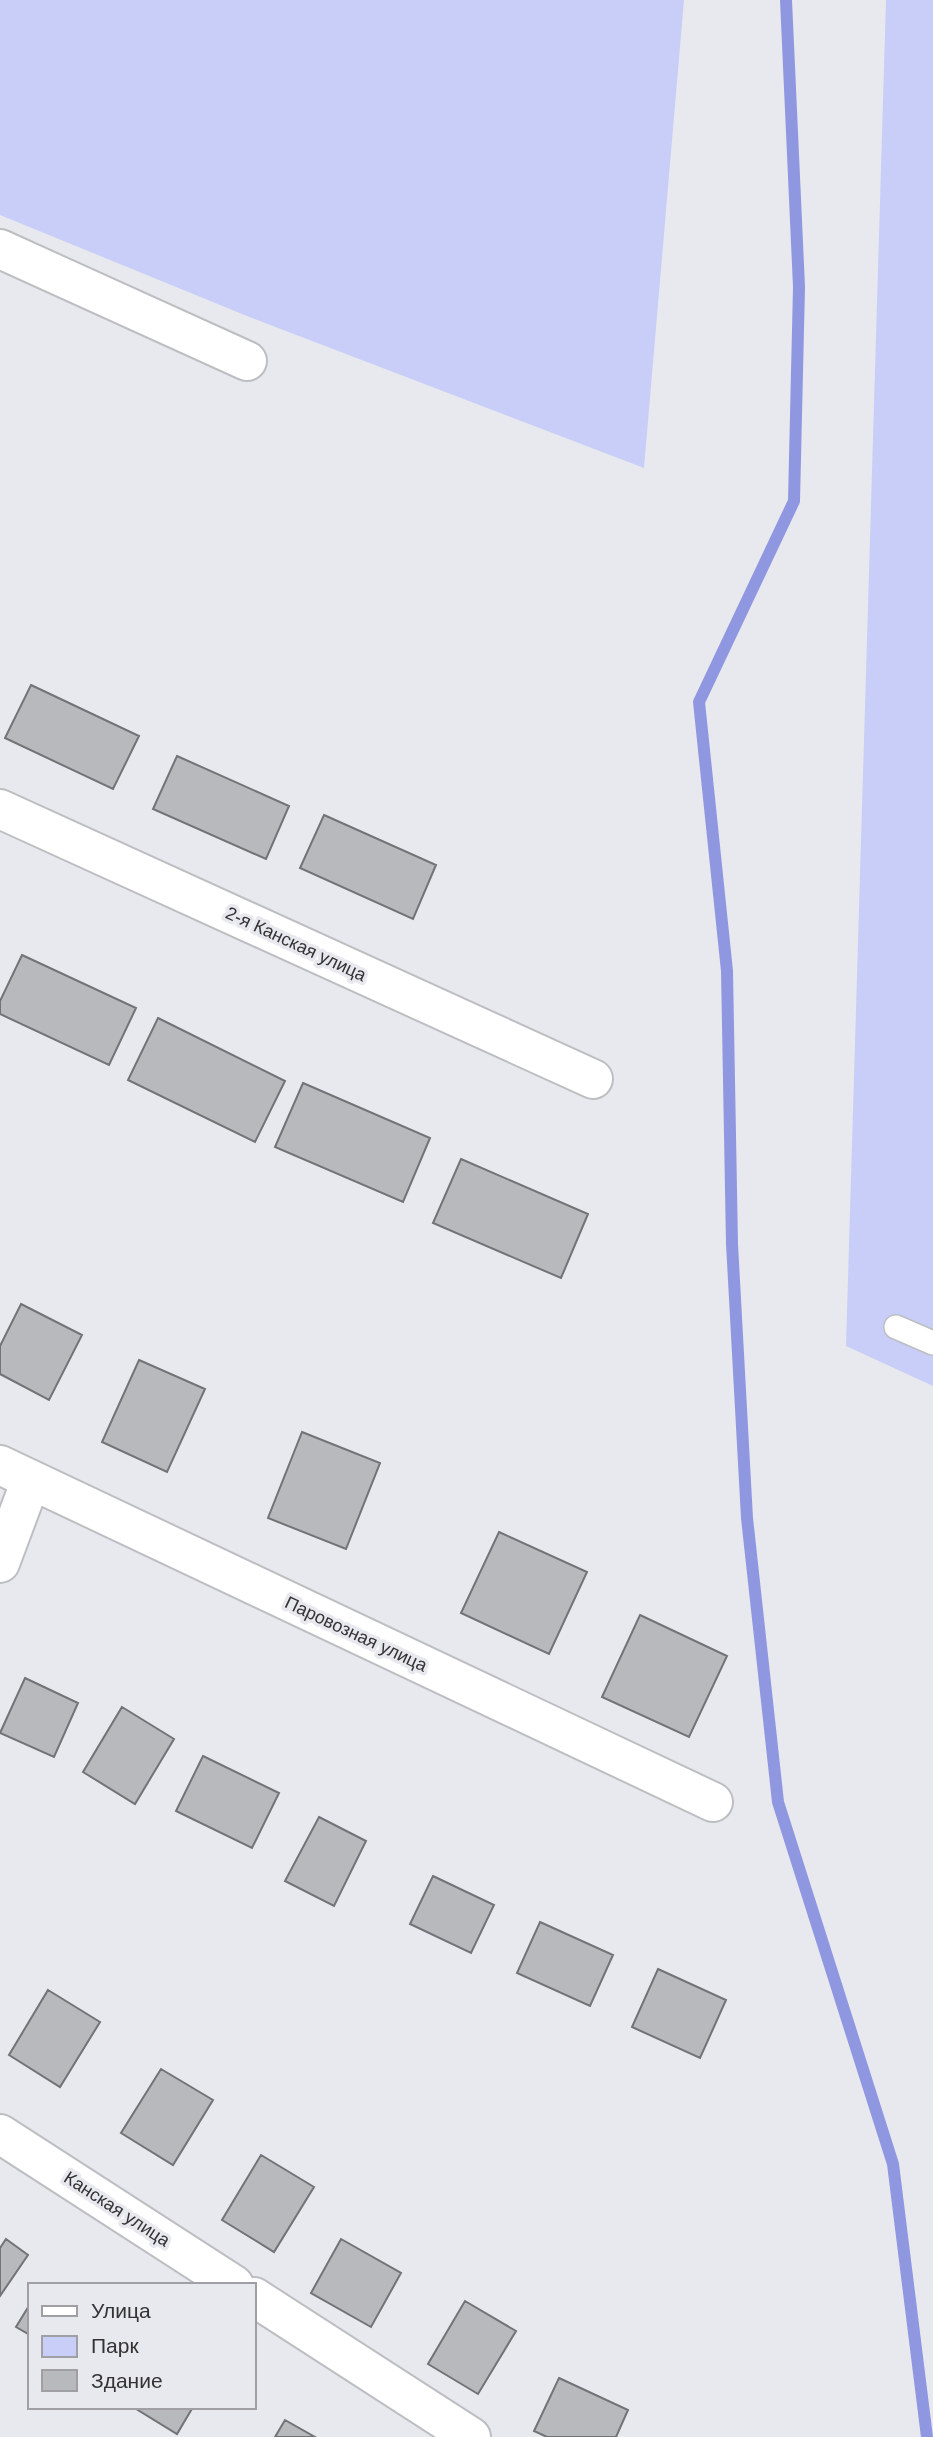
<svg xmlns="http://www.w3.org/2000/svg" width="933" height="2437" font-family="Helvetica,sans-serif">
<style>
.green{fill:#c8cef8}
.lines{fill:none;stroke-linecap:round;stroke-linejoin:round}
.stream{stroke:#9097e1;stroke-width:12}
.building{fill:#b8b9bd;stroke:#727377;stroke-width:2}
.lane-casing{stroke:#bdbec2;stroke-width:26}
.street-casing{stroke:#bdbec2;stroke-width:42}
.lane{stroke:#fff;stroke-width:23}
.street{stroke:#fff;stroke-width:38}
.labels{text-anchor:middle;stroke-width:7;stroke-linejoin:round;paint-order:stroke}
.street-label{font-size:18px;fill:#333335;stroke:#e8e9ee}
</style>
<rect width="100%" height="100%" fill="#e8e9ee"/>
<path class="green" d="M 0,0 L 684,0 L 644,468 L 247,316 L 0,215 Z
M 886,0 L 933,0 L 933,1386 L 846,1346 Z"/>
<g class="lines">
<path class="stream" d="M 786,0 L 799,287 L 794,501 L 699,702 L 727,971 L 732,1244 L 747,1518 L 778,1802 L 893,2164 L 927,2437"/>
</g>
<path class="building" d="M 31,685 L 139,736 L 113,789 L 5,738 Z
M 177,756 L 289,806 L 266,859 L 153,809 Z
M 324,815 L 436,865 L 413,919 L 300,868 Z
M 22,955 L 136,1008 L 109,1065 L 0,1014 L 0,1001 Z
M 158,1018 L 285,1081 L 255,1142 L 128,1080 Z
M 303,1083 L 430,1138 L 403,1202 L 275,1147 Z
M 461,1159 L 588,1214 L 561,1278 L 433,1223 Z
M 21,1304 L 82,1335 L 49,1400 L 0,1374 L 0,1346 Z
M 139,1360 L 205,1389 L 167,1472 L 102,1442 Z
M 302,1432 L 380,1463 L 346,1549 L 268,1518 Z
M 499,1532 L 587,1572 L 549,1654 L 461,1613 Z
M 640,1615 L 727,1656 L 689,1737 L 602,1697 Z
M 25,1678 L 78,1703 L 54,1757 L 0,1733 Z
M 122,1707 L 174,1739 L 135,1804 L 83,1772 Z
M 203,1756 L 279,1793 L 252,1848 L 176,1811 Z
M 319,1817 L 366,1841 L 334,1906 L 285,1881 Z
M 433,1876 L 494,1905 L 471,1953 L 410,1924 Z
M 540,1922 L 613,1955 L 590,2006 L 517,1973 Z
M 658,1969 L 726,2000 L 700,2058 L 632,2027 Z
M 48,1990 L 100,2022 L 60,2087 L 9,2055 Z
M 161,2069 L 213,2100 L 173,2165 L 121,2133 Z
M 261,2155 L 314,2187 L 274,2252 L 222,2220 Z
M 6,2239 L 28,2255 L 0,2296 L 0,2248 Z
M 341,2239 L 401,2273 L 371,2327 L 311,2293 Z
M 465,2301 L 516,2331 L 478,2394 L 428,2364 Z
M 30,2304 L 30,2335 L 16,2327 Z
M 559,2378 L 628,2410 L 616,2437 L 547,2437 L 534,2431 Z
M 133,2407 L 193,2407 L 177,2434 Z
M 285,2420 L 315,2437 L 275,2437 Z"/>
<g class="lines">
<defs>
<path id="lane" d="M 896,1327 L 933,1343"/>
<path id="street" d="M 0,249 L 247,361
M 0,809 L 593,1079
M 0,1465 L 713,1802
M 0,1563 L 31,1480
M 0,2134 L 234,2285
M 254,2297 L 471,2437"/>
</defs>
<use href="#lane" class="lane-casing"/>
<use href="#street" class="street-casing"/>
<use href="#lane" class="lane"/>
<use href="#street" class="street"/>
</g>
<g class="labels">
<g class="street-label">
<text transform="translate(296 944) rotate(25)" y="6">2-я Канская улица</text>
<text transform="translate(356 1634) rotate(25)" y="6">Паровозная улица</text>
<text transform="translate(117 2209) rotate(33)" y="6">Канская улица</text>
</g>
</g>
<rect x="28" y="2283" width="228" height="126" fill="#e8e9ee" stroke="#a0a0a4" stroke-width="2"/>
<rect x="42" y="2306" width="35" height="10" fill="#ffffff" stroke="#a0a0a4" stroke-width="2"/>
<text x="91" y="2318" font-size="21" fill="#333335">Улица</text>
<rect x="42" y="2336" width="35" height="21" fill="#c8cef8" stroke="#a0a0a4" stroke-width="2"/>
<text x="91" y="2353" font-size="21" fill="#333335">Парк</text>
<rect x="42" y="2370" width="35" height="21" fill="#b8b9bd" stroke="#a0a0a4" stroke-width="2"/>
<text x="91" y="2388" font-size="21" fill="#333335">Здание</text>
</svg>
